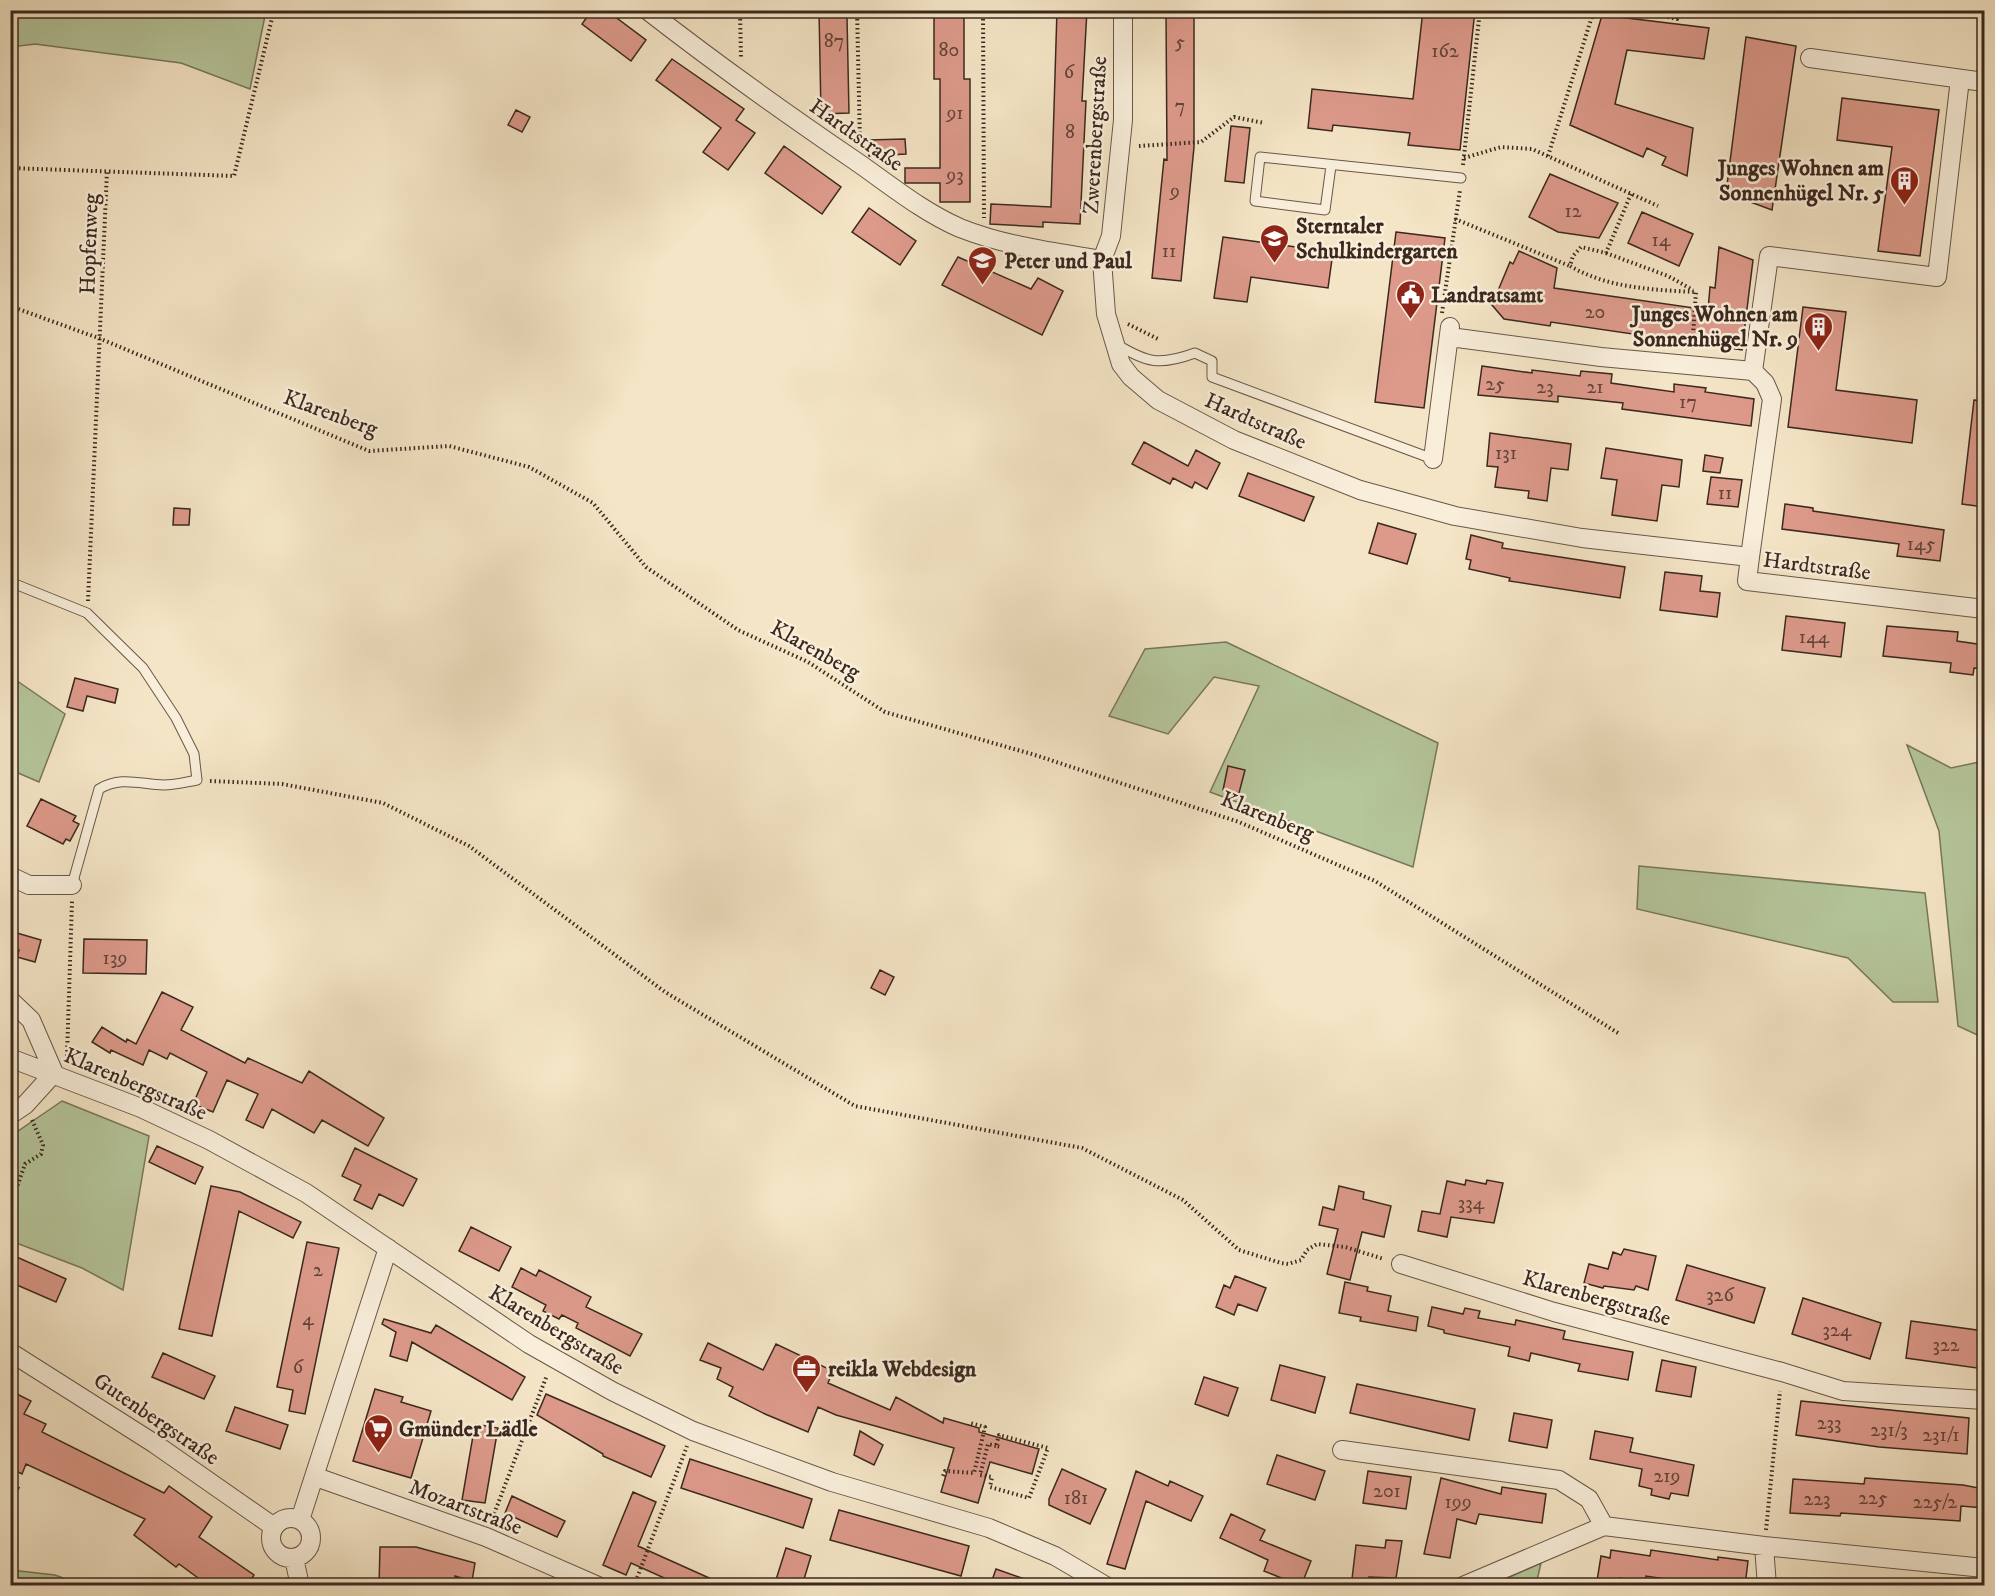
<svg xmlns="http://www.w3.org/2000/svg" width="1995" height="1596" font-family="'IM FELL DW Pica',serif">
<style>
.green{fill:#b5c69b;stroke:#78775d;stroke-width:1.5}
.building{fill:#dd9a8b;stroke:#3b281f;stroke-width:1.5}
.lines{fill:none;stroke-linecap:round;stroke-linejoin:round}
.lane-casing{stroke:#695749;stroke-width:11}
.street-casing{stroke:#695749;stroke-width:20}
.path{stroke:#3b281f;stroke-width:4;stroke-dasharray:1.5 3;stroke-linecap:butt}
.lane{stroke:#f8eeda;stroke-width:9}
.street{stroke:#f8eeda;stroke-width:18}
.labels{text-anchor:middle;stroke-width:5;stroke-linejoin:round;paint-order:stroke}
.number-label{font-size:20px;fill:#64443a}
.street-label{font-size:22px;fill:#3b281f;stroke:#f8eeda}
.poi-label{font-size:22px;font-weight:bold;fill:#3b281f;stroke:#f8eeda;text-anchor:start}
</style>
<rect width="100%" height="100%" fill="#f4e5c6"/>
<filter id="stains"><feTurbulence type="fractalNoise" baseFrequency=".00333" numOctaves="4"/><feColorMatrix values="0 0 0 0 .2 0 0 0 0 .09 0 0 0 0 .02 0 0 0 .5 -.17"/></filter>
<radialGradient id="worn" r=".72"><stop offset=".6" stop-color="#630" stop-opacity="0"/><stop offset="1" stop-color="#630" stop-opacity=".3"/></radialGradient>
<path class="green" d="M 10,11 L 11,10 L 266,11 L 250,89 L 181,63 L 35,44 L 11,47 Z
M 1226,642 L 1438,743 L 1413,867 L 1210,792 L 1259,686 L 1214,677 L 1168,734 L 1109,716 L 1145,649 Z
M 10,676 L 65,714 L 39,782 L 11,770 Z
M 1907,745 L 1951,768 L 1984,761 L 1984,1038 L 1958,1026 L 1939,831 Z
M 1639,866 L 1925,893 L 1938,1002 L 1893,1002 L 1848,958 L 1637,909 Z
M 62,1101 L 149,1136 L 123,1290 L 82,1268 L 11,1241 L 11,1136 Z
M 1541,1563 L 1536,1585 L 1492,1585 Z
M 11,1570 L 55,1575 L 82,1585 L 11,1585 Z"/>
<path class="building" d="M 592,10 L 606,10 L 646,40 L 631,61 L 582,24 Z
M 819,10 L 836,10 L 836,17 L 847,17 L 849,113 L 821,114 Z
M 934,10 L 964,10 L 964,79 L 970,79 L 970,202 L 940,202 L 940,183 L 905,183 L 905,168 L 940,168 L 940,79 L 934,79 Z
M 1057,10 L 1087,10 L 1082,101 L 1086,101 L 1080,224 L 1043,222 L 1043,227 L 990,224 L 991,204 L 1051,207 Z
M 1166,10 L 1194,10 L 1194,147 L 1181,281 L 1152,278 L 1164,159 L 1167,160 Z
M 1423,10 L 1475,10 L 1460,150 L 1408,145 L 1410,133 L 1333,125 L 1332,131 L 1308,128 L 1312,89 L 1413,99 Z
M 1602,15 L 1709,28 L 1704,59 L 1627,50 L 1615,104 L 1693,128 L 1687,176 L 1662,165 L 1666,157 L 1647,148 L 1643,157 L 1570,125 Z
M 1746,37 L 1796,46 L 1772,210 L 1726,193 Z
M 672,59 L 744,109 L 736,120 L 755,133 L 728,170 L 703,152 L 721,128 L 656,80 Z
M 1842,98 L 1939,110 L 1920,256 L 1878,251 L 1892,147 L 1837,140 Z
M 516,110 L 530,117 L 522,132 L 508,125 Z
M 1231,126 L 1250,128 L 1244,183 L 1225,181 Z
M 905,139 L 906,154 L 869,156 L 868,140 Z
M 784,146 L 841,187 L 822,214 L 765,173 Z
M 1550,174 L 1618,203 L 1599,238 L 1558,232 L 1529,217 Z
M 869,208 L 916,241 L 900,265 L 852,232 Z
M 1642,212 L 1693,234 L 1679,266 L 1628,243 Z
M 1396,232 L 1445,238 L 1424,408 L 1375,402 Z
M 1223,237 L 1333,252 L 1328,288 L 1251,277 L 1247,302 L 1214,298 Z
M 1719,247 L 1753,260 L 1742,350 L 1551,322 L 1550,326 L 1504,319 L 1492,305 L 1510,262 L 1513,264 L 1519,251 L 1557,268 L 1554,288 L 1708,310 L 1710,287 L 1715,288 Z
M 958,257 L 1031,289 L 1038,278 L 1063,291 L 1042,335 L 942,285 Z
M 1803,307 L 1846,312 L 1836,390 L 1917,400 L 1912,443 L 1788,427 Z
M 1482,366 L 1532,373 L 1532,370 L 1580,376 L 1581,371 L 1612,374 L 1611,383 L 1674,392 L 1674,384 L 1706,388 L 1705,392 L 1754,399 L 1751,426 L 1622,409 L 1623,403 L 1558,396 L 1558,402 L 1478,395 Z
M 1974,400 L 1984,401 L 1984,507 L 1962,504 Z
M 1490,433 L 1571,444 L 1568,470 L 1551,468 L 1547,501 L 1528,498 L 1529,491 L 1495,487 L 1498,467 L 1487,466 Z
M 1144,442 L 1188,466 L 1196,450 L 1220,463 L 1207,489 L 1195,482 L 1192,488 L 1173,478 L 1170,484 L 1132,464 Z
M 1606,448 L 1682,460 L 1679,487 L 1662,485 L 1657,521 L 1612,515 L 1617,480 L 1601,478 Z
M 1705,455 L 1723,458 L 1720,473 L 1703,471 Z
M 1248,473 L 1314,497 L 1304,521 L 1239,496 Z
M 1711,477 L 1742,480 L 1738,507 L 1707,504 Z
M 1785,504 L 1813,508 L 1813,511 L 1944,530 L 1940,561 L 1897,556 L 1899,544 L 1782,529 Z
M 174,508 L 190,509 L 189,525 L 173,525 Z
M 1378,523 L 1416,534 L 1407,564 L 1369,553 Z
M 1471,535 L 1503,543 L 1502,548 L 1625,567 L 1620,598 L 1509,581 L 1510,578 L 1469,569 L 1471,560 L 1466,559 Z
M 1665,572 L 1702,576 L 1700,591 L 1720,593 L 1717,617 L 1660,610 Z
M 1786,616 L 1845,623 L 1841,657 L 1782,650 Z
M 1887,626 L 1958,632 L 1957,641 L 1984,645 L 1984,669 L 1974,668 L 1973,675 L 1950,672 L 1951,663 L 1883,656 Z
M 75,678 L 118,689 L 115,703 L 87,696 L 83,711 L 67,707 Z
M 1228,766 L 1245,770 L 1239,793 L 1223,790 Z
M 41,799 L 76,816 L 73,821 L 79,824 L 70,841 L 66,839 L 63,844 L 27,826 Z
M 10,931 L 41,940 L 35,962 L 17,957 L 19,950 L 10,948 Z
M 84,939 L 147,940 L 146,974 L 83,973 Z
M 880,970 L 894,977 L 885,995 L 871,988 Z
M 162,992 L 193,1007 L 181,1030 L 245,1063 L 248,1058 L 302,1083 L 309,1071 L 384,1118 L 368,1146 L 322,1120 L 314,1133 L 272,1109 L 263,1128 L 246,1120 L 258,1094 L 227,1080 L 213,1112 L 193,1104 L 207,1072 L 170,1053 L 167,1059 L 149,1050 L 143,1065 L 111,1050 L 110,1053 L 92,1042 L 102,1027 L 126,1042 L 127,1039 L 136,1044 Z
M 157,1146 L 203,1167 L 195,1184 L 149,1162 Z
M 355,1148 L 417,1179 L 403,1206 L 379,1194 L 372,1209 L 354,1200 L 361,1185 L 342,1176 Z
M 1466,1180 L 1486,1184 L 1487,1180 L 1503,1183 L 1494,1223 L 1451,1217 L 1447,1237 L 1418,1231 L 1422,1211 L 1440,1214 L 1447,1181 L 1465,1185 Z
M 211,1186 L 240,1192 L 301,1222 L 293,1238 L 239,1211 L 212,1336 L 179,1329 Z
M 1339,1186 L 1364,1192 L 1363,1199 L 1391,1206 L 1384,1237 L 1362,1232 L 1350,1280 L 1327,1274 L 1338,1229 L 1319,1225 L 1323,1207 L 1334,1210 Z
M 471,1227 L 511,1247 L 499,1271 L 459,1251 Z
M 307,1242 L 339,1248 L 305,1414 L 289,1411 L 293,1390 L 277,1387 Z
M 1624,1249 L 1656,1256 L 1648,1290 L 1636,1286 L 1634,1290 L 1604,1286 L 1603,1288 L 1584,1283 L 1589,1264 L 1608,1269 L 1613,1252 L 1621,1255 Z
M 10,1254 L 66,1279 L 56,1302 L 10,1282 Z
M 1687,1265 L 1765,1288 L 1754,1323 L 1676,1300 Z
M 521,1268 L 536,1276 L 539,1270 L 591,1297 L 586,1307 L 642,1334 L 630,1356 L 576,1328 L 578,1323 L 562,1315 L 559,1319 L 543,1311 L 546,1305 L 512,1287 Z
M 1235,1276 L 1266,1288 L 1257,1311 L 1238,1304 L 1234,1315 L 1216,1307 L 1224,1285 L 1230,1288 Z
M 1345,1282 L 1368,1287 L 1367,1291 L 1391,1296 L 1388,1311 L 1418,1317 L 1416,1331 L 1360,1321 L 1361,1317 L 1339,1313 Z
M 1803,1298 L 1881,1323 L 1870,1359 L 1792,1334 Z
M 1432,1307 L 1463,1314 L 1465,1308 L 1480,1311 L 1478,1318 L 1515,1325 L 1516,1320 L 1565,1331 L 1563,1339 L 1633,1352 L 1628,1380 L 1578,1371 L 1580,1364 L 1531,1353 L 1529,1361 L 1508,1356 L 1510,1347 L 1444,1333 L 1444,1330 L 1428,1326 Z
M 384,1319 L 431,1333 L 436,1325 L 525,1377 L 512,1400 L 412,1342 L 407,1361 L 390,1356 L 396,1332 L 382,1324 Z
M 1911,1321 L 1984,1331 L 1984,1369 L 1906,1358 Z
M 708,1343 L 763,1370 L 776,1344 L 833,1371 L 828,1383 L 890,1410 L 896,1397 L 943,1423 L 944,1418 L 979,1428 L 979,1432 L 1039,1449 L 1032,1474 L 990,1462 L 978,1503 L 941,1492 L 954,1448 L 836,1415 L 818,1407 L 808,1432 L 765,1414 L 729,1396 L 733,1387 L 717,1379 L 721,1368 L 700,1360 Z
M 163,1353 L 215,1376 L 204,1399 L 152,1377 Z
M 1662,1360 L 1696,1367 L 1691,1397 L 1656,1391 Z
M 1280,1365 L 1325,1377 L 1315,1413 L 1271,1400 Z
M 1204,1377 L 1238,1388 L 1228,1416 L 1195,1404 Z
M 1357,1384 L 1475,1409 L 1469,1440 L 1350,1413 Z
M 375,1389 L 403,1397 L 401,1402 L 431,1411 L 411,1478 L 353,1461 Z
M 15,1393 L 31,1401 L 24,1414 L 46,1424 L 42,1432 L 164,1493 L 169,1486 L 212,1517 L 199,1537 L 254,1575 L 247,1586 L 209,1586 L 179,1564 L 176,1567 L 134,1535 L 145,1519 L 26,1464 L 22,1474 L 10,1468 L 10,1402 Z
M 546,1394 L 665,1446 L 651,1477 L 603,1456 L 603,1454 L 537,1415 Z
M 1801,1401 L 1969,1418 L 1967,1454 L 1879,1447 L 1796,1435 Z
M 235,1407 L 288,1425 L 280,1449 L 226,1431 Z
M 1514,1413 L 1552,1420 L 1547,1448 L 1509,1441 Z
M 475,1424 L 498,1428 L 485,1503 L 462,1500 Z
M 860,1431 L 883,1445 L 874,1465 L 854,1455 Z
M 1595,1431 L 1633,1438 L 1630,1452 L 1694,1465 L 1688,1496 L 1671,1493 L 1669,1499 L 1651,1495 L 1652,1489 L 1639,1486 L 1642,1469 L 1590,1459 Z
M 1277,1455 L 1325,1471 L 1315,1500 L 1267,1484 Z
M 690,1459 L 812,1499 L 803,1528 L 681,1488 Z
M 1062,1469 L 1106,1489 L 1090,1524 L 1049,1505 L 1049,1499 Z
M 1136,1471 L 1168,1486 L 1170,1481 L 1203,1496 L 1191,1521 L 1146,1501 L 1125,1569 L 1107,1564 Z
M 1368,1471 L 1411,1477 L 1406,1509 L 1363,1503 Z
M 1441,1478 L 1501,1494 L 1502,1487 L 1546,1494 L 1542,1523 L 1479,1514 L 1476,1524 L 1457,1519 L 1450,1558 L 1424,1554 Z
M 1865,1478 L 1963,1485 L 1984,1489 L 1984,1508 L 1961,1506 L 1960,1521 L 1841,1513 L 1840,1516 L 1790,1513 L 1793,1479 L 1864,1484 Z
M 633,1492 L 656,1502 L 638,1546 L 727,1586 L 682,1586 L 631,1563 L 626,1575 L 603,1565 Z
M 512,1496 L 565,1521 L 557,1537 L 505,1513 Z
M 839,1510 L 969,1546 L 961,1576 L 830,1540 Z
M 1231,1514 L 1265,1530 L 1260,1540 L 1311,1561 L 1301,1586 L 1264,1571 L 1268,1560 L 1220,1538 Z
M 1386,1540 L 1402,1541 L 1396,1578 L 1369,1577 L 1369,1581 L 1352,1579 L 1356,1545 L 1385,1548 Z
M 380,1547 L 416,1547 L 475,1563 L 472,1581 L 455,1576 L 455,1586 L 379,1586 Z
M 786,1548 L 811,1556 L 802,1586 L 774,1586 Z
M 1611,1550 L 1650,1556 L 1651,1550 L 1718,1560 L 1718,1557 L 1748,1561 L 1745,1586 L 1713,1586 L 1646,1576 L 1646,1582 L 1620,1578 L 1619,1585 L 1597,1581 L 1601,1556 L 1610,1558 Z
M 996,1569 L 1036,1583 L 1036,1586 L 990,1586 Z"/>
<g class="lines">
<defs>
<path id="lane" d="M 1331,166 L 1325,210 L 1255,201 L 1260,157 L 1461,178
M 1116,344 C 1148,363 1159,366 1195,353 L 1212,361 L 1212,377 L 1433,459
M 10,582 L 87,613 L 143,668 L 176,718 L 194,754 L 197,780 C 186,782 175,785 164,785 C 139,784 121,776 99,789 L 72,885"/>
<path id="street" d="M 647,10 C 715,63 785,113 857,162 C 890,185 923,212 960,228 C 1005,246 1054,252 1102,260 L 1106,314 L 1121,364 L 1131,377 L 1158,400 L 1234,440 L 1360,490 L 1455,516 L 1582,538 L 1750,557 L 1747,581 L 1984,609
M 1810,58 L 1984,82
M 1102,260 L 1111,236 L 1123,120 L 1123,10
M 1450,337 L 1601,357 L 1753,371
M 1433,459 L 1450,327
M 1750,557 L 1772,399 L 1765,383 L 1753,371 L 1769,256 L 1937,277 L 1960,79
M 10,876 L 29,885 L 72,885
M 10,1000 L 31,1020 L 54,1073 L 25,1105 L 10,1115
M 10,1058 L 141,1108 L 209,1140 L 306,1193 L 529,1344 L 612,1391 L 693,1431 L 832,1482 L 989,1528 L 1055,1556 L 1106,1586
M 1401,1264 L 1554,1312 L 1782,1372 L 1843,1391 L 1984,1400
M 10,1352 L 155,1444 L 274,1527
M 1342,1450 L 1559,1480 L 1589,1499 L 1604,1526
M 316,1477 L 486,1537 L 598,1586
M271 1538a20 20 0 1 1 40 0a20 20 0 1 1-40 0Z
M 300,1520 L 388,1248
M 1764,1546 L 1767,1586
M 294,1558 L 300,1586
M 1463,1586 L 1604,1526 L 1764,1546 L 1984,1568"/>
</defs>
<use href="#lane" class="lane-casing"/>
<use href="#street" class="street-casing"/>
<path class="path" d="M 740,10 L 741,58
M 857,10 L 860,143
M 983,10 L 984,218
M 1637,10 L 1677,19 L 1679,10
M 1139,146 L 1201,142 L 1234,117 L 1264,123
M 1548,156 L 1594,10
M 1464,158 L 1501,147 L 1532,149 L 1658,206
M 1463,165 L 1480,10
M 10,168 L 234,176 L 274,10
M 1631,194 L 1606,253 L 1581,247 L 1573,256 L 1570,266 C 1607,288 1654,290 1696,292 L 1692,349
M 1455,219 L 1570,266
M 1606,253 L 1668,276 L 1693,290
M 10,306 L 101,339 L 369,451 L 449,446 L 529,467 L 593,503 L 646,567 L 738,630 L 808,662 L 885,712 L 1035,755 L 1239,822 L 1375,881 L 1618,1033
M 1442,313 L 1460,190
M 1128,324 L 1158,339
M 88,601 L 107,171
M 210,781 L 282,784 L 383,803 L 469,846 L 665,992 L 855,1106 L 1082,1148 L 1183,1200 L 1239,1250 L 1281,1263 L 1288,1264 L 1301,1260 L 1307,1250 L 1317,1244 L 1345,1247 L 1384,1259
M 67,1056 L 72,901
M 10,1189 L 17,1187 L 25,1164 L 41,1154 L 43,1145 L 32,1120
M 996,1446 L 988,1444 L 980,1475 L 992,1477 L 990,1487 L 1029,1498 L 1048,1448 L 999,1435 L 996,1446 L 1001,1447
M 943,1476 L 945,1471 L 974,1473 L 985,1427 L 970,1423 L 969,1425
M 10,1484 L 21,1490
M 491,1522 L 547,1375
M 1766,1530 L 1780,1391
M 634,1586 L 687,1446"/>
<use href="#lane" class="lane"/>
<use href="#street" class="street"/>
</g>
<defs>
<symbol id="building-pin" viewBox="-11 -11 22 30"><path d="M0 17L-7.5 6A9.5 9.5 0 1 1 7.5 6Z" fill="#8f2418" stroke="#f8eeda"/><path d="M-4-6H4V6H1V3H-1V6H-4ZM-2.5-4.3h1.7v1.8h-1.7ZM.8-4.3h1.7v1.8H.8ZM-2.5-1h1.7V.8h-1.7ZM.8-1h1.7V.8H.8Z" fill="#fff"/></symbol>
<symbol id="school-pin" viewBox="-11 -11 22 30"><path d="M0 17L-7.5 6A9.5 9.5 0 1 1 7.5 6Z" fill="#8f2418" stroke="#f8eeda"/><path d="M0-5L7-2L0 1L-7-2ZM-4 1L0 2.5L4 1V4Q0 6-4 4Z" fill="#fff"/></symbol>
<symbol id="civic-pin" viewBox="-11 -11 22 30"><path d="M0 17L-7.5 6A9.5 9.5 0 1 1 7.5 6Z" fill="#8f2418" stroke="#f8eeda"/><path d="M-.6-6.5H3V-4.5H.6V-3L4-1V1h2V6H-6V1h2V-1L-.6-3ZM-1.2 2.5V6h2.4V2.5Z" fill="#fff"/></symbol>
<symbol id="office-pin" viewBox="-11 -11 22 30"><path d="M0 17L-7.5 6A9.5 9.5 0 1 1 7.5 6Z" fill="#8f2418" stroke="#f8eeda"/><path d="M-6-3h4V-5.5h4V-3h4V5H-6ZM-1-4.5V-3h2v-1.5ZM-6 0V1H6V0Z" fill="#fff"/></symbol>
<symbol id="supermarket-pin" viewBox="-11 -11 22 30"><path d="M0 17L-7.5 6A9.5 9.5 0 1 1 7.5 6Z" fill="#8f2418" stroke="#f8eeda"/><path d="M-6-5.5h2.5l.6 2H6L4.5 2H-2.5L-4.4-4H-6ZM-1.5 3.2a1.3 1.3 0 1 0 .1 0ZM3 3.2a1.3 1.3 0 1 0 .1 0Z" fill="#fff"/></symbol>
</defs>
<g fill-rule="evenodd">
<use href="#building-pin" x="1888" y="164" width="33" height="45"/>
<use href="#school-pin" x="1258" y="222" width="33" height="45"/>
<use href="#school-pin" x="966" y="244" width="33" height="45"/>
<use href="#civic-pin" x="1394" y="278" width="33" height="45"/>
<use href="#building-pin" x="1802" y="310" width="33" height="45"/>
<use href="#office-pin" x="790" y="1352" width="33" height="45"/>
<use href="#supermarket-pin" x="362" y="1412" width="33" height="45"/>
</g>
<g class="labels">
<g class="number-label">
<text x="834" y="47">87</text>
<text x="1180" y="48">5</text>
<text x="949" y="56">80</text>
<text x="1445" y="57">162</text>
<text x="1069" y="78">6</text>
<text x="1180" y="112">7</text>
<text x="955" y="119">91</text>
<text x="1070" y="138">8</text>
<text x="955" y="181">93</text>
<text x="1175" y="197">9</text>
<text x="1573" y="217">12</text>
<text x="1661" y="246">14</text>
<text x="1169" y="257">11</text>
<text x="1595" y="318">20</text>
<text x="1495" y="390">25</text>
<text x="1545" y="393">23</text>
<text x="1595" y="393">21</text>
<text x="1688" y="408">17</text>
<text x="1506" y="459">131</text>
<text x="1725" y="499">11</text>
<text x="1921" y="550">145</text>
<text x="1814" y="643">144</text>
<text x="115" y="964">139</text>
<text x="1471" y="1209">334</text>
<text x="318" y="1276">2</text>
<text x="1720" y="1301">326</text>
<text x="308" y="1325">4</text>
<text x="1837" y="1336">324</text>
<text x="1946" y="1351">322</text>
<text x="298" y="1373">6</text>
<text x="1829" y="1429">233</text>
<text x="1889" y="1436">231/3</text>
<text x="1941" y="1441">231/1</text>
<text x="1667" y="1482">219</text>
<text x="1387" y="1497">201</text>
<text x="1076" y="1504">181</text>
<text x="1873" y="1504">225</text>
<text x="1817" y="1505">223</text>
<text x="1458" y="1508">199</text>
<text x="1935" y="1508">225/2</text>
</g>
<g class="street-label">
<text transform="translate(857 134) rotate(35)" y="8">Hardtstraße</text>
<text transform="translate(1094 135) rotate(-87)" y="8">Zwerenbergstraße</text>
<text transform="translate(88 244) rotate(-88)" y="8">Hopfenweg</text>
<text transform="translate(331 412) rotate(20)" y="8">Klarenberg</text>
<text transform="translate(1256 420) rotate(24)" y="8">Hardtstraße</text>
<text transform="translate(1817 565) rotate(7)" y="8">Hardtstraße</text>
<text transform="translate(816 649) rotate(29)" y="8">Klarenberg</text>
<text transform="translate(1268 815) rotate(22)" y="8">Klarenberg</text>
<text transform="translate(136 1083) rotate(23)" y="8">Klarenbergstraße</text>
<text transform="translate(1597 1297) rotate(16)" y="8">Klarenbergstraße</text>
<text transform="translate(557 1329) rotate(31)" y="8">Klarenbergstraße</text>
<text transform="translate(157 1418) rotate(34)" y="8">Gutenbergstraße</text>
<text transform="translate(466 1506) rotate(21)" y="8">Mozartstraße</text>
</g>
<g class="poi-label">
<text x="1884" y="175" text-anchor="end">Junges Wohnen am<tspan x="1884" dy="25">Sonnenhügel Nr. 5</tspan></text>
<text x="1296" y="233">Sterntaler<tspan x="1296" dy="25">Schulkindergarten</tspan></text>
<text x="1004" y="268">Peter und Paul</text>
<text x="1431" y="302">Landratsamt</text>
<text x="1798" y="321" text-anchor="end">Junges Wohnen am<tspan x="1798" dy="25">Sonnenhügel Nr. 9</tspan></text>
<text x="828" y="1376">reikla Webdesign</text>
<text x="399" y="1436">Gmünder Lädle</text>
</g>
</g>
<rect width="1995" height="1596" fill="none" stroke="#f4e5c6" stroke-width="36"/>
<rect x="12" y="12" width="1971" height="1572" fill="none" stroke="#3b281f" stroke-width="3"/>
<rect x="18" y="18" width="1959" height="1560" fill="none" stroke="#3b281f" stroke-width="1.5"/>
<rect width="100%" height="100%" filter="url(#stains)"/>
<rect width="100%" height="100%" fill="url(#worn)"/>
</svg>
